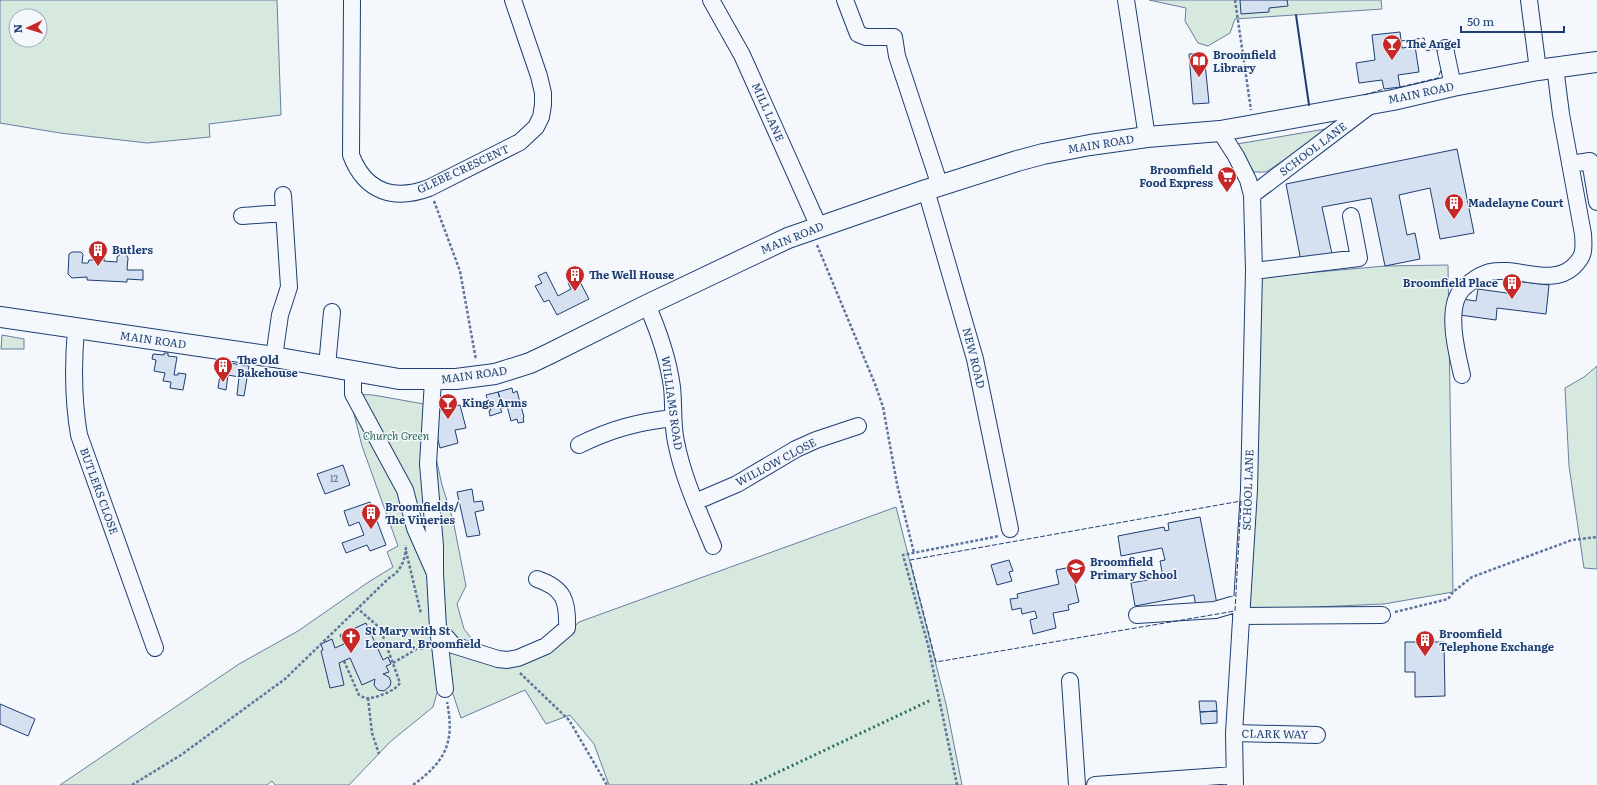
<svg xmlns="http://www.w3.org/2000/svg" width="1597" height="785" font-family="Literata,serif">
<style>
.green{fill:#d7e8df;stroke:#687fa3;fill-rule:evenodd}
.building{fill:#d5e0f0;stroke:#1d3f73}
.lines{fill:none;stroke-linecap:round;stroke-linejoin:round}
.minor-casing{stroke:#1d3f73;stroke-width:18}
.major-casing{stroke:#1d3f73;stroke-width:22}
.path{stroke:#5e769c;stroke-width:2.5;stroke-dasharray:3 2;stroke-linecap:butt}
.minor{stroke:#f4f7fb;stroke-width:16}
.major{stroke:#f4f7fb;stroke-width:20}
.hedge{stroke:#2c6c60;stroke-width:3;stroke-dasharray:2 3;stroke-linecap:butt}
.fence{stroke:#1d3f73;stroke-width:1;stroke-dasharray:5 2;stroke-linecap:butt}
.wall{stroke:#1d3f73;stroke-width:2}
.labels{text-anchor:middle;stroke-width:3;stroke-linejoin:round;paint-order:stroke}
.number-label{font-size:9px;fill:#4b6792}
.poi-label{font-size:11px;font-weight:bold;fill:#1d3f73;stroke:#f4f7fb;text-anchor:start}
.street-label{font-size:11px;fill:#1d3f73;stroke:#f4f7fb}
.park-label{font-size:11px;font-style:italic;fill:#2c6c60;stroke:#f4f7fb}
</style>
<rect width="100%" height="100%" fill="#f4f7fb"/>
<path class="green" d="M 0,0 L 277,0 L 281,115 L 209,124 L 210,137 L 147,143 L 60,133 L 0,123 ZM 16,16 L 40,16 L 40,40 L 16,40 Z
M 1149,0 L 1381,0 L 1382,9 L 1235,19 L 1230,33 L 1208,46 L 1198,43 L 1185,21 L 1186,8 Z
M 1331,128 L 1266,172 L 1254,172 L 1237,144 Z
M 1448,265 L 1453,592 L 1384,604 L 1247,610 L 1261,277 L 1385,266 Z
M 2,335 L 24,339 L 24,349 L 1,349 Z
M 1597,366 L 1597,569 L 1584,568 L 1569,466 L 1565,388 L 1584,377 Z
M 349,394 L 373,395 L 424,404 L 442,485 L 453,520 L 466,586 L 457,604 L 464,629 L 490,662 L 553,647 L 579,622 L 896,507 L 946,704 L 962,785 L 609,785 L 594,744 L 570,715 L 546,724 L 525,690 L 461,718 L 449,682 L 439,686 L 433,707 L 390,742 L 349,785 L 275,785 L 272,781 L 267,785 L 60,785 L 239,664 L 298,631 L 370,581 L 393,567 L 387,552 L 398,546 L 362,446 Z"/>
<path class="building" d="M 1240,0 L 1287,0 L 1288,6 L 1269,8 L 1269,12 L 1241,14 Z
M 1400,32 L 1402,48 L 1415,46 L 1419,72 L 1398,75 L 1400,87 L 1384,89 L 1382,80 L 1359,83 L 1356,63 L 1375,60 L 1372,35 Z
M 1204,53 L 1209,103 L 1193,104 L 1189,54 Z
M 1457,149 L 1474,233 L 1440,239 L 1430,188 L 1399,195 L 1407,235 L 1415,233 L 1420,259 L 1385,266 L 1371,198 L 1322,207 L 1332,254 L 1301,261 L 1286,184 Z
M 72,252 L 81,252 L 83,254 L 82,263 L 88,263 L 89,260 L 95,260 L 96,258 L 104,258 L 104,261 L 117,262 L 117,257 L 121,254 L 126,254 L 128,258 L 127,270 L 143,270 L 143,280 L 127,279 L 127,282 L 87,280 L 87,277 L 72,278 L 68,274 L 69,254 Z
M 546,272 L 558,296 L 571,289 L 568,283 L 578,278 L 589,299 L 557,315 L 549,300 L 544,302 L 535,286 L 542,283 L 538,276 Z
M 1515,281 L 1549,285 L 1546,314 L 1497,308 L 1496,320 L 1460,315 L 1462,299 L 1476,301 L 1478,289 L 1514,294 Z
M 164,353 L 168,353 L 168,356 L 177,357 L 174,375 L 178,375 L 178,373 L 186,374 L 183,390 L 170,388 L 171,382 L 163,381 L 165,373 L 154,371 L 156,360 L 152,359 L 153,354 L 164,355 Z
M 222,362 L 249,366 L 244,396 L 237,395 L 239,377 L 228,375 L 226,390 L 218,388 Z
M 512,388 L 513,393 L 517,391 L 524,417 L 523,418 L 524,422 L 518,423 L 517,419 L 511,421 L 507,406 L 503,408 L 498,392 Z
M 498,392 L 503,408 L 500,408 L 502,412 L 490,416 L 489,411 L 491,410 L 486,395 Z
M 460,405 L 466,428 L 455,430 L 458,443 L 440,448 L 431,412 Z
M 343,465 L 350,485 L 325,494 L 317,474 Z
M 472,489 L 474,502 L 482,501 L 484,510 L 475,512 L 480,535 L 467,537 L 457,492 Z
M 370,502 L 386,545 L 370,551 L 367,545 L 346,553 L 342,543 L 364,535 L 359,522 L 349,526 L 344,511 Z
M 1200,517 L 1217,604 L 1196,608 L 1194,595 L 1135,606 L 1131,583 L 1163,577 L 1160,561 L 1165,560 L 1162,548 L 1121,556 L 1118,536 L 1164,527 L 1165,531 L 1169,530 L 1168,523 Z
M 1009,560 L 1013,571 L 1009,572 L 1012,581 L 997,585 L 991,565 Z
M 1071,567 L 1079,602 L 1068,605 L 1069,610 L 1053,613 L 1056,628 L 1033,634 L 1030,620 L 1037,618 L 1035,611 L 1022,614 L 1021,608 L 1012,610 L 1010,599 L 1018,598 L 1017,594 L 1059,584 L 1056,570 Z
M 366,623 L 383,660 L 388,657 L 391,664 L 386,666 L 389,672 L 383,674 L 389,677 L 391,682 L 390,686 L 384,691 L 378,690 L 374,685 L 375,679 L 362,685 L 350,658 L 339,663 L 344,685 L 330,688 L 321,651 L 323,650 L 321,644 L 332,639 L 335,648 L 344,644 L 340,635 Z
M 425,640 L 428,646 L 421,650 L 418,644 Z
M 1405,642 L 1444,642 L 1445,696 L 1415,697 L 1415,672 L 1405,672 Z
M 1199,701 L 1216,701 L 1217,711 L 1200,712 Z
M 0,704 L 35,719 L 28,736 L 0,724 Z
M 1217,711 L 1217,723 L 1201,724 L 1200,712 Z"/>
<g class="lines">
<defs>
<path id="minor" d="M 352,0 L 351,155 C 365,192 394,201 429,188 L 520,142 L 536,127 L 541,117 L 543,105 L 543,93 L 539,76 L 513,0
M 711,0 L 742,55 L 819,227
M 845,0 L 858,34 L 866,37 L 894,37 L 897,56 L 940,186
M 1126,0 L 1147,137
M 1529,0 L 1538,70
M 1445,48 L 1453,86
M 1220,131 L 1236,156 L 1248,180 L 1252,195 L 1254,271 L 1249,490 L 1234,733 L 1235,785
M 1570,164 L 1590,161 L 1597,202
M 926,190 L 975,359 L 1010,529
M 1252,195 L 1372,104
M 242,216 L 284,213
M 1254,271 L 1359,258 L 1351,216
M 647,305 C 659,332 668,358 672,387 C 674,405 672,424 676,442 C 683,478 699,512 713,546
M 76,329 C 73,364 73,400 79,435 L 155,648
M 274,357 L 280,315 L 289,287 L 283,195
M 327,366 L 332,312
M 353,371 L 353,394 L 405,490 L 415,528 L 434,571
M 1462,375 C 1457,353 1449,322 1456,300 C 1459,291 1464,287 1471,282 C 1477,277 1483,274 1490,272 C 1517,266 1551,287 1573,267 C 1585,256 1584,249 1583,234 L 1561,114 L 1555,67
M 433,380 L 428,464 L 435,546 L 435,574 L 438,628 L 445,689
M 579,445 C 611,429 638,422 673,418
M 695,502 L 737,484 L 796,449 L 816,440 L 858,426
M 1137,615 L 1215,610 L 1242,602
M 1241,616 L 1382,615
M 438,628 L 453,645 L 498,659 L 507,660 L 518,658 L 546,646 L 567,628 C 568,601 564,588 537,579
M 1070,681 L 1077,785
M 1234,733 L 1317,735
M 1095,785 L 1234,775"/>
<path id="major" d="M 0,317 L 274,357 L 399,379 L 456,379 L 495,374 L 530,363 L 549,354 L 647,305 L 788,238 L 926,190 L 1017,161 L 1043,154 L 1090,145 L 1147,137 L 1220,131 L 1254,125 L 1393,100 L 1453,86 L 1538,70 L 1597,62"/>
</defs>
<use href="#minor" class="minor-casing"/>
<use href="#major" class="major-casing"/>
<path class="path" d="M 1235,0 L 1251,110
M 434,201 L 460,271 L 476,360
M 817,245 L 875,384 L 883,407 L 897,484 L 914,553
M 406,551 L 421,614
M 1395,612 L 1448,599 L 1453,592 L 1472,577 L 1572,540 L 1597,537
M 344,661 L 359,695 C 363,697 366,699 371,698 C 380,696 395,691 400,683 L 380,628 L 357,608
M 393,663 L 425,644
M 520,673 L 569,720 L 607,785
M 368,698 L 372,733 L 379,754
M 132,785 L 181,755 L 285,679 L 389,578 C 401,572 406,558 406,545
M 413,785 C 446,761 455,742 447,702
M 957,785 L 928,645 L 903,555 L 999,536"/>
<use href="#minor" class="minor"/>
<use href="#major" class="major"/>
<path class="hedge" d="M 751,785 L 931,700"/>
<path class="fence" d="M 1401,41 L 1424,38 L 1427,51 L 1437,48 L 1438,51
M 1400,87 L 1438,78 L 1441,70
M 1364,95 L 1384,89
M 1241,501 L 1235,611 L 936,662 L 910,560 Z"/>
<path class="wall" d="M 1296,15 L 1309,105"/>
</g>
<defs>
<symbol id="bar-pin" viewBox="-11 -11 22 30"><path d="M0 17L-7.5 6A9.5 9.5 0 1 1 7.5 6Z" fill="#c62828" stroke="#f4f7fb"/><path d="M-6-5H6L.8 .8V4.5H3.5V6h-7V4.5H-.8V.8Z" fill="#fff"/></symbol>
<symbol id="library-pin" viewBox="-11 -11 22 30"><path d="M0 17L-7.5 6A9.5 9.5 0 1 1 7.5 6Z" fill="#c62828" stroke="#f4f7fb"/><path d="M-6-4Q-3-5.5-.7-3.5V5Q-3 3-6 4ZM6-4Q3-5.5 .7-3.5V5Q3 3 6 4Z" fill="#fff"/></symbol>
<symbol id="supermarket-pin" viewBox="-11 -11 22 30"><path d="M0 17L-7.5 6A9.5 9.5 0 1 1 7.5 6Z" fill="#c62828" stroke="#f4f7fb"/><path d="M-6-5.5h2.5l.6 2H6L4.5 2H-2.5L-4.4-4H-6ZM-1.5 3.2a1.3 1.3 0 1 0 .1 0ZM3 3.2a1.3 1.3 0 1 0 .1 0Z" fill="#fff"/></symbol>
<symbol id="building-pin" viewBox="-11 -11 22 30"><path d="M0 17L-7.5 6A9.5 9.5 0 1 1 7.5 6Z" fill="#c62828" stroke="#f4f7fb"/><path d="M-4-6H4V6H1V3H-1V6H-4ZM-2.5-4.3h1.7v1.8h-1.7ZM.8-4.3h1.7v1.8H.8ZM-2.5-1h1.7V.8h-1.7ZM.8-1h1.7V.8H.8Z" fill="#fff"/></symbol>
<symbol id="school-pin" viewBox="-11 -11 22 30"><path d="M0 17L-7.5 6A9.5 9.5 0 1 1 7.5 6Z" fill="#c62828" stroke="#f4f7fb"/><path d="M0-5L7-2L0 1L-7-2ZM-4 1L0 2.5L4 1V4Q0 6-4 4Z" fill="#fff"/></symbol>
<symbol id="church-pin" viewBox="-11 -11 22 30"><path d="M0 17L-7.5 6A9.5 9.5 0 1 1 7.5 6Z" fill="#c62828" stroke="#f4f7fb"/><path d="M-1.2-6h2.4v3.5h3.3v2.4h-3.3V6h-2.4V-.1h-3.3v-2.4h3.3Z" fill="#fff"/></symbol>
</defs>
<g fill-rule="evenodd">
<use href="#bar-pin" x="1381" y="33" width="22" height="30"/>
<use href="#library-pin" x="1188" y="50" width="22" height="30"/>
<use href="#supermarket-pin" x="1216" y="165" width="22" height="30"/>
<use href="#building-pin" x="1443" y="192" width="22" height="30"/>
<use href="#building-pin" x="87" y="239" width="22" height="30"/>
<use href="#building-pin" x="564" y="264" width="22" height="30"/>
<use href="#building-pin" x="1501" y="272" width="22" height="30"/>
<use href="#building-pin" x="212" y="355" width="22" height="30"/>
<use href="#bar-pin" x="437" y="392" width="22" height="30"/>
<use href="#building-pin" x="360" y="502" width="22" height="30"/>
<use href="#school-pin" x="1065" y="557" width="22" height="30"/>
<use href="#church-pin" x="340" y="626" width="22" height="30"/>
<use href="#building-pin" x="1414" y="629" width="22" height="30"/>
</g>
<g class="labels">
<g class="number-label">
<text x="334" y="482">12</text>
</g>
<g class="poi-label">
<text x="1406" y="48">The Angel</text>
<text x="1213" y="59">Broomfield<tspan x="1213" dy="13">Library</tspan></text>
<text x="1213" y="174" text-anchor="end">Broomfield<tspan x="1213" dy="13">Food Express</tspan></text>
<text x="1468" y="207">Madelayne Court</text>
<text x="112" y="254">Butlers</text>
<text x="589" y="279">The Well House</text>
<text x="1498" y="287" text-anchor="end">Broomfield Place</text>
<text x="237" y="364">The Old<tspan x="237" dy="13">Bakehouse</tspan></text>
<text x="462" y="407">Kings Arms</text>
<text x="385" y="511">Broomfields/<tspan x="385" dy="13">The Vineries</tspan></text>
<text x="1090" y="566">Broomfield<tspan x="1090" dy="13">Primary School</tspan></text>
<text x="365" y="635">St Mary with St<tspan x="365" dy="13">Leonard, Broomfield</tspan></text>
<text x="1439" y="638">Broomfield<tspan x="1439" dy="13">Telephone Exchange</tspan></text>
</g>
<g class="street-label">
<text transform="translate(1421 93) rotate(-12)" y="4">MAIN ROAD</text>
<text transform="translate(768 112) rotate(66)" y="4">MILL LANE</text>
<text transform="translate(1101 144) rotate(-9)" y="4">MAIN ROAD</text>
<text transform="translate(1313 149) rotate(-37)" y="4">SCHOOL LANE</text>
<text transform="translate(463 169) rotate(-25)" y="4">GLEBE CRESCENT</text>
<text transform="translate(792 238) rotate(-22)" y="4">MAIN ROAD</text>
<text transform="translate(153 340) rotate(8)" y="4">MAIN ROAD</text>
<text transform="translate(974 358) rotate(76)" y="4">NEW ROAD</text>
<text transform="translate(474 375) rotate(-8)" y="4">MAIN ROAD</text>
<text transform="translate(672 403) rotate(82)" y="4">WILLIAMS ROAD</text>
<text transform="translate(776 462) rotate(-28)" y="4">WILLOW CLOSE</text>
<text transform="translate(1248 490) rotate(-88)" y="4">SCHOOL LANE</text>
<text transform="translate(99 491) rotate(70)" y="4">BUTLERS CLOSE</text>
<text transform="translate(1275 734) rotate(1)" y="4">CLARK WAY</text>
</g>
<g class="park-label">
<text x="396" y="440">Church Green</text>
</g>
</g>
<g transform="translate(28 28) rotate(266)"><circle r="19" fill="#f4f7fb" stroke="#9eadc5"/>
<path d="M0-3L7 15L0 10L-7 15Z" fill="#c62828"/>
<text y="-6" font-size="11" font-weight="bold" text-anchor="middle" fill="#1d3f73">N</text>
</g>
<path d="M1461 26v6h103v-6" fill="none" stroke="#1d3f73" stroke-width="2"/>
<text x="1467" y="26" font-size="12" fill="#1d3f73" stroke="#f4f7fb" stroke-width="3" paint-order="stroke">50 m</text>
</svg>
